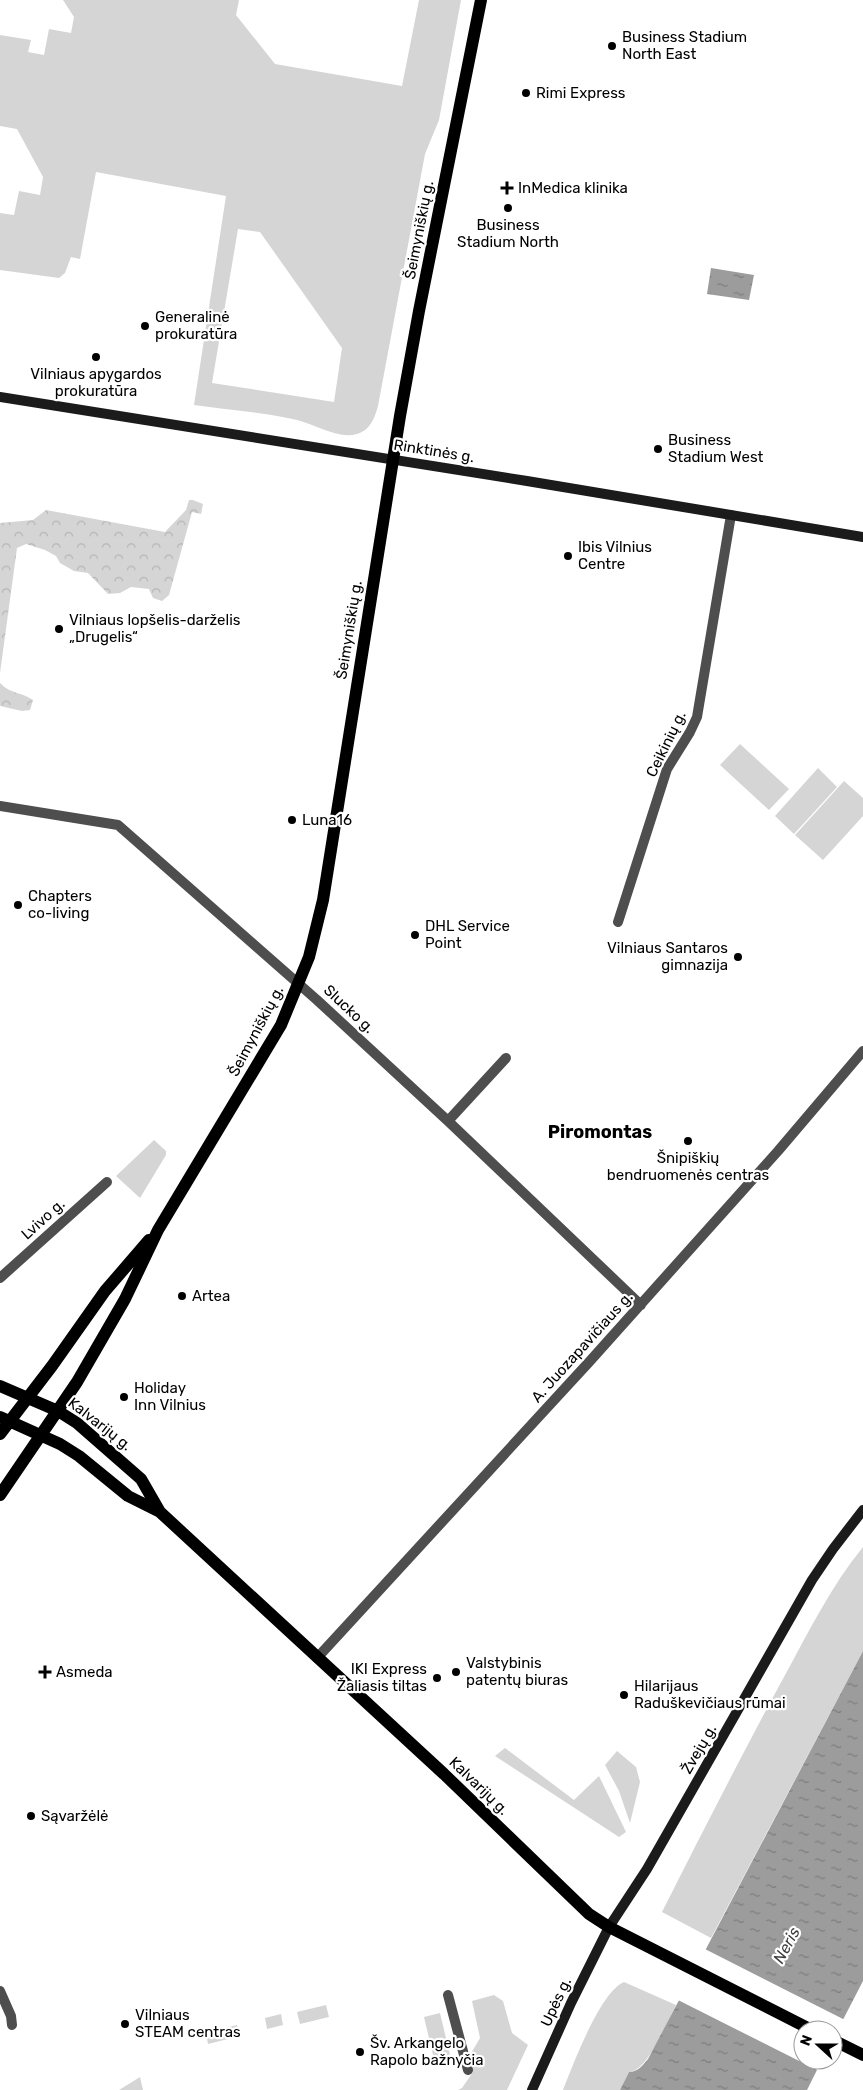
<svg xmlns="http://www.w3.org/2000/svg" width="863" height="2090" font-family="Rubik,sans-serif">
<style>
.green{fill:#d5d5d5;fill-rule:evenodd}
.forest{fill:url(#forest-crowns)}
.water{fill:url(#water-ripples)}
.pier{fill:#fff}
.lines{fill:none;stroke-linecap:round;stroke-linejoin:round}
.street{stroke:#4e4e4e;stroke-width:10}
.secondary{stroke:#1b1b1b;stroke-width:10}
.primary{stroke:#000;stroke-width:12}
.poi-dot{fill:#000;stroke:#fff;stroke-width:2}
.labels{text-anchor:middle;stroke-width:4.5;stroke-linejoin:round;paint-order:stroke}
.poi-label{font-size:15px;fill:#000;stroke:#fff;text-anchor:start}
.street-label{font-size:15px;fill:#000;stroke:#fff}
.water-label{font-size:16px;font-style:italic;fill:#3d3d3d;stroke:#fff}
.quarter-label{font-size:18px;font-weight:bold;fill:#000;stroke:#fff}
</style>
<defs>
<pattern id="forest-crowns" width="20" height="18" patternUnits="userSpaceOnUse" patternTransform="scale(1.25)"><rect width="20" height="18" fill="#d5d5d5"/><path d="M2 6a3 3 0 1 1 6 0M12 15a3 3 0 1 1 6 0" fill="none" stroke="#b5b5b5"/></pattern>
<pattern id="water-ripples" width="26" height="14" patternUnits="userSpaceOnUse" patternTransform="scale(1.25)"><rect width="26" height="14" fill="#9c9c9c"/><path d="M2 4q2-2 4 0t4 0M15 11q2-2 4 0t4 0" fill="none" stroke="#7d7d7d"/></pattern>
</defs>
<rect width="100%" height="100%" fill="#fff"/>
<path class="green" d="M 63,0 L 239,0 L 236,15 L 275,64 L 402,86 L 419,0 L 461,0 L 439,120 L 425,154 L 378,406 C 374,420 369,433 352,435 C 334,437 314,424 297,420 C 264,412 228,410 194,405 L 226,196 L 96,172 L 80,259 L 71,257 L 65,273 L 59,278 L 0,270 L 0,213 L 14,215 L 19,191 L 40,195 L 43,177 L 17,129 L 0,126 L 0,35 L 31,40 L 28,52 L 44,55 L 49,29 L 71,33 L 74,17 ZM 238,229 L 260,232 L 342,348 L 334,402 L 212,383 Z
M 740,744 L 789,789 L 769,810 L 720,765 Z
M 818,768 L 837,787 L 794,834 L 775,816 Z
M 844,781 L 863,798 L 863,816 L 823,860 L 795,835 Z
M 154,1140 L 166,1151 L 166,1155 L 140,1198 L 116,1176 Z
M 863,1547 L 863,1651 L 711,1938 L 662,1912 C 702,1833 742,1754 784,1677 C 808,1633 831,1586 863,1547 Z
M 505,1748 L 574,1800 L 599,1776 L 626,1832 L 619,1837 L 495,1756 Z
M 617,1751 L 636,1767 L 640,1782 L 630,1823 L 619,1791 L 605,1765 Z
M 624,1982 L 676,2005 C 668,2021 647,2072 629,2072 L 620,2090 L 563,2090 C 573,2065 600,1992 624,1982 Z
M 494,1995 L 503,2001 L 512,2033 L 528,2045 L 507,2090 L 458,2090 L 462,2088 L 473,2072 L 470,2055 L 480,2038 L 472,2001 Z
M 326,2005 L 329,2017 L 300,2024 L 297,2012 Z
M 440,2013 L 450,2055 L 434,2059 L 424,2017 Z
M 281,2014 L 283,2025 L 267,2029 L 265,2018 Z
M 237,2025 L 240,2036 L 208,2044 L 206,2033 Z
M 140,2077 L 143,2090 L 119,2090 Z"/>
<path class="forest" d="M 189,500 L 193,500 L 203,504 L 201,514 L 192,512 L 169,595 L 162,601 L 153,598 L 149,589 L 131,587 L 120,593 L 108,594 L 88,573 L 74,571 L 60,563 L 56,556 L 45,550 L 26,544 L 17,548 L 0,673 L 0,523 L 33,520 L 46,510 L 165,532 L 186,510 Z
M 0,683 C 10,694 22,692 33,700 L 30,710 L 22,711 L 0,706 Z"/>
<path class="water" d="M 711,268 L 754,275 L 749,300 L 707,294 Z
M 863,1651 L 863,1981 L 833,2039 L 833,2030 L 803,2030 L 803,2060 L 822,2060 L 807,2090 L 620,2090 L 629,2072 C 638,2072 643,2065 648,2059 Z"/>
<path class="pier" d="M 703,1948 L 845,2020 L 833,2041 L 833,2030 L 803,2030 L 803,2060 L 824,2060 L 819,2071 L 676,1999 Z"/>
<g class="lines">
<path class="street" d="M 0,806 L 118,825 L 317,1000 L 448,1121 L 641,1305
M 618,922 L 667,769 L 690,732 L 697,717 L 731,515
M 448,1121 L 506,1058
M 0,1278 L 107,1182
M 317,1658 L 590,1361 L 778,1151 L 863,1051
M 0,1991 L 11,2016 L 12,2025
M 448,1995 L 468,2070"/>
<path class="secondary" d="M 0,397 L 527,481 L 863,537
M 532,2090 L 571,2003 L 609,1927 L 647,1869 L 812,1580 L 833,1549 L 863,1510"/>
<path class="primary" d="M 0,1386 L 58,1411 L 77,1423 L 141,1479 L 160,1512
M 0,1417 L 60,1444 L 79,1456 L 128,1496 L 160,1512 L 444,1774 L 589,1914 L 609,1927 L 812,2030
M 0,1434 L 52,1366 L 105,1291 L 149,1240
M 0,1495 L 77,1382 L 125,1299 L 158,1230 L 281,1025 L 309,957 L 323,900 L 400,416 L 419,311 L 481,0
M 833,2040 L 863,2055"/>
</g>
<g class="poi-dot">
<circle cx="612" cy="46" r="5"/>
<circle cx="526" cy="93" r="5"/>
<path d="M504.5 180.5h5v5h5v5h-5v5h-5v-5h-5v-5h5z"/>
<circle cx="508" cy="208" r="5"/>
<circle cx="145" cy="326" r="5"/>
<circle cx="96" cy="357" r="5"/>
<circle cx="658" cy="449" r="5"/>
<circle cx="568" cy="556" r="5"/>
<circle cx="59" cy="629" r="5"/>
<circle cx="292" cy="820" r="5"/>
<circle cx="18" cy="905" r="5"/>
<circle cx="415" cy="935" r="5"/>
<circle cx="738" cy="957" r="5"/>
<circle cx="688" cy="1141" r="5"/>
<circle cx="182" cy="1296" r="5"/>
<circle cx="124" cy="1397" r="5"/>
<path d="M42.5 1664.5h5v5h5v5h-5v5h-5v-5h-5v-5h5z"/>
<circle cx="456" cy="1672" r="5"/>
<circle cx="437" cy="1678" r="5"/>
<circle cx="624" cy="1695" r="5"/>
<circle cx="31" cy="1816" r="5"/>
<circle cx="125" cy="2024" r="5"/>
<circle cx="360" cy="2052" r="5"/>
</g>
<g class="labels">
<g class="poi-label">
<text x="622" y="42">Business Stadium<tspan x="622" dy="17">North East</tspan></text>
<text x="536" y="98">Rimi Express</text>
<text x="518" y="193">InMedica klinika</text>
<text x="508" y="230" text-anchor="middle">Business<tspan x="508" dy="17">Stadium North</tspan></text>
<text x="155" y="322">Generalinė<tspan x="155" dy="17">prokuratūra</tspan></text>
<text x="96" y="379" text-anchor="middle">Vilniaus apygardos<tspan x="96" dy="17">prokuratūra</tspan></text>
<text x="668" y="445">Business<tspan x="668" dy="17">Stadium West</tspan></text>
<text x="578" y="552">Ibis Vilnius<tspan x="578" dy="17">Centre</tspan></text>
<text x="69" y="625">Vilniaus lopšelis-darželis<tspan x="69" dy="17">„Drugelis“</tspan></text>
<text x="302" y="825">Luna16</text>
<text x="28" y="901">Chapters<tspan x="28" dy="17">co-living</tspan></text>
<text x="425" y="931">DHL Service<tspan x="425" dy="17">Point</tspan></text>
<text x="728" y="953" text-anchor="end">Vilniaus Santaros<tspan x="728" dy="17">gimnazija</tspan></text>
<text x="688" y="1163" text-anchor="middle">Šnipiškių<tspan x="688" dy="17">bendruomenės centras</tspan></text>
<text x="192" y="1301">Artea</text>
<text x="134" y="1393">Holiday<tspan x="134" dy="17">Inn Vilnius</tspan></text>
<text x="466" y="1668">Valstybinis<tspan x="466" dy="17">patentų biuras</tspan></text>
<text x="427" y="1674" text-anchor="end">IKI Express<tspan x="427" dy="17">Žaliasis tiltas</tspan></text>
<text x="56" y="1677">Asmeda</text>
<text x="634" y="1691">Hilarijaus<tspan x="634" dy="17">Raduškevičiaus rūmai</tspan></text>
<text x="41" y="1821">Sąvaržėlė</text>
<text x="135" y="2020">Vilniaus<tspan x="135" dy="17">STEAM centras</tspan></text>
<text x="370" y="2048">Šv. Arkangelo<tspan x="370" dy="17">Rapolo bažnyčia</tspan></text>
</g>
<g class="street-label">
<text transform="translate(419 230) rotate(-79)" y="5">Šeimyniškių g.</text>
<text transform="translate(434 451) rotate(9)" y="5">Rinktinės g.</text>
<text transform="translate(349 630) rotate(-81)" y="5">Šeimyniškių g.</text>
<text transform="translate(666 744) rotate(-64)" y="5">Ceikinių g.</text>
<text transform="translate(349 1009) rotate(43)" y="5">Slucko g.</text>
<text transform="translate(256 1031) rotate(-62)" y="5">Šeimyniškių g.</text>
<text transform="translate(43 1219) rotate(-42)" y="5">Lvivo g.</text>
<text transform="translate(582 1347) rotate(-48)" y="5">A. Juozapavičiaus g.</text>
<text transform="translate(100 1424) rotate(38)" y="5">Kalvarijų g.</text>
<text transform="translate(699 1749) rotate(-60)" y="5">Žvejų g.</text>
<text transform="translate(479 1786) rotate(44)" y="5">Kalvarijų g.</text>
<text transform="translate(556 2002) rotate(-65)" y="5">Upės g.</text>
</g>
<g class="water-label">
<text transform="translate(786 1945) rotate(-62)" y="6">Neris</text>
</g>
<g class="quarter-label">
<text x="600" y="1138">Piromontas</text>
</g>
</g>
<g transform="translate(818 2045) rotate(291)"><circle r="24" fill="#ffffff" stroke="#999999"/>
<path d="M0-4L9 19L0 12L-9 19Z" fill="#000000"/>
<text y="-8" font-size="14" font-weight="bold" text-anchor="middle" fill="#000000">N</text>
</g>
</svg>
